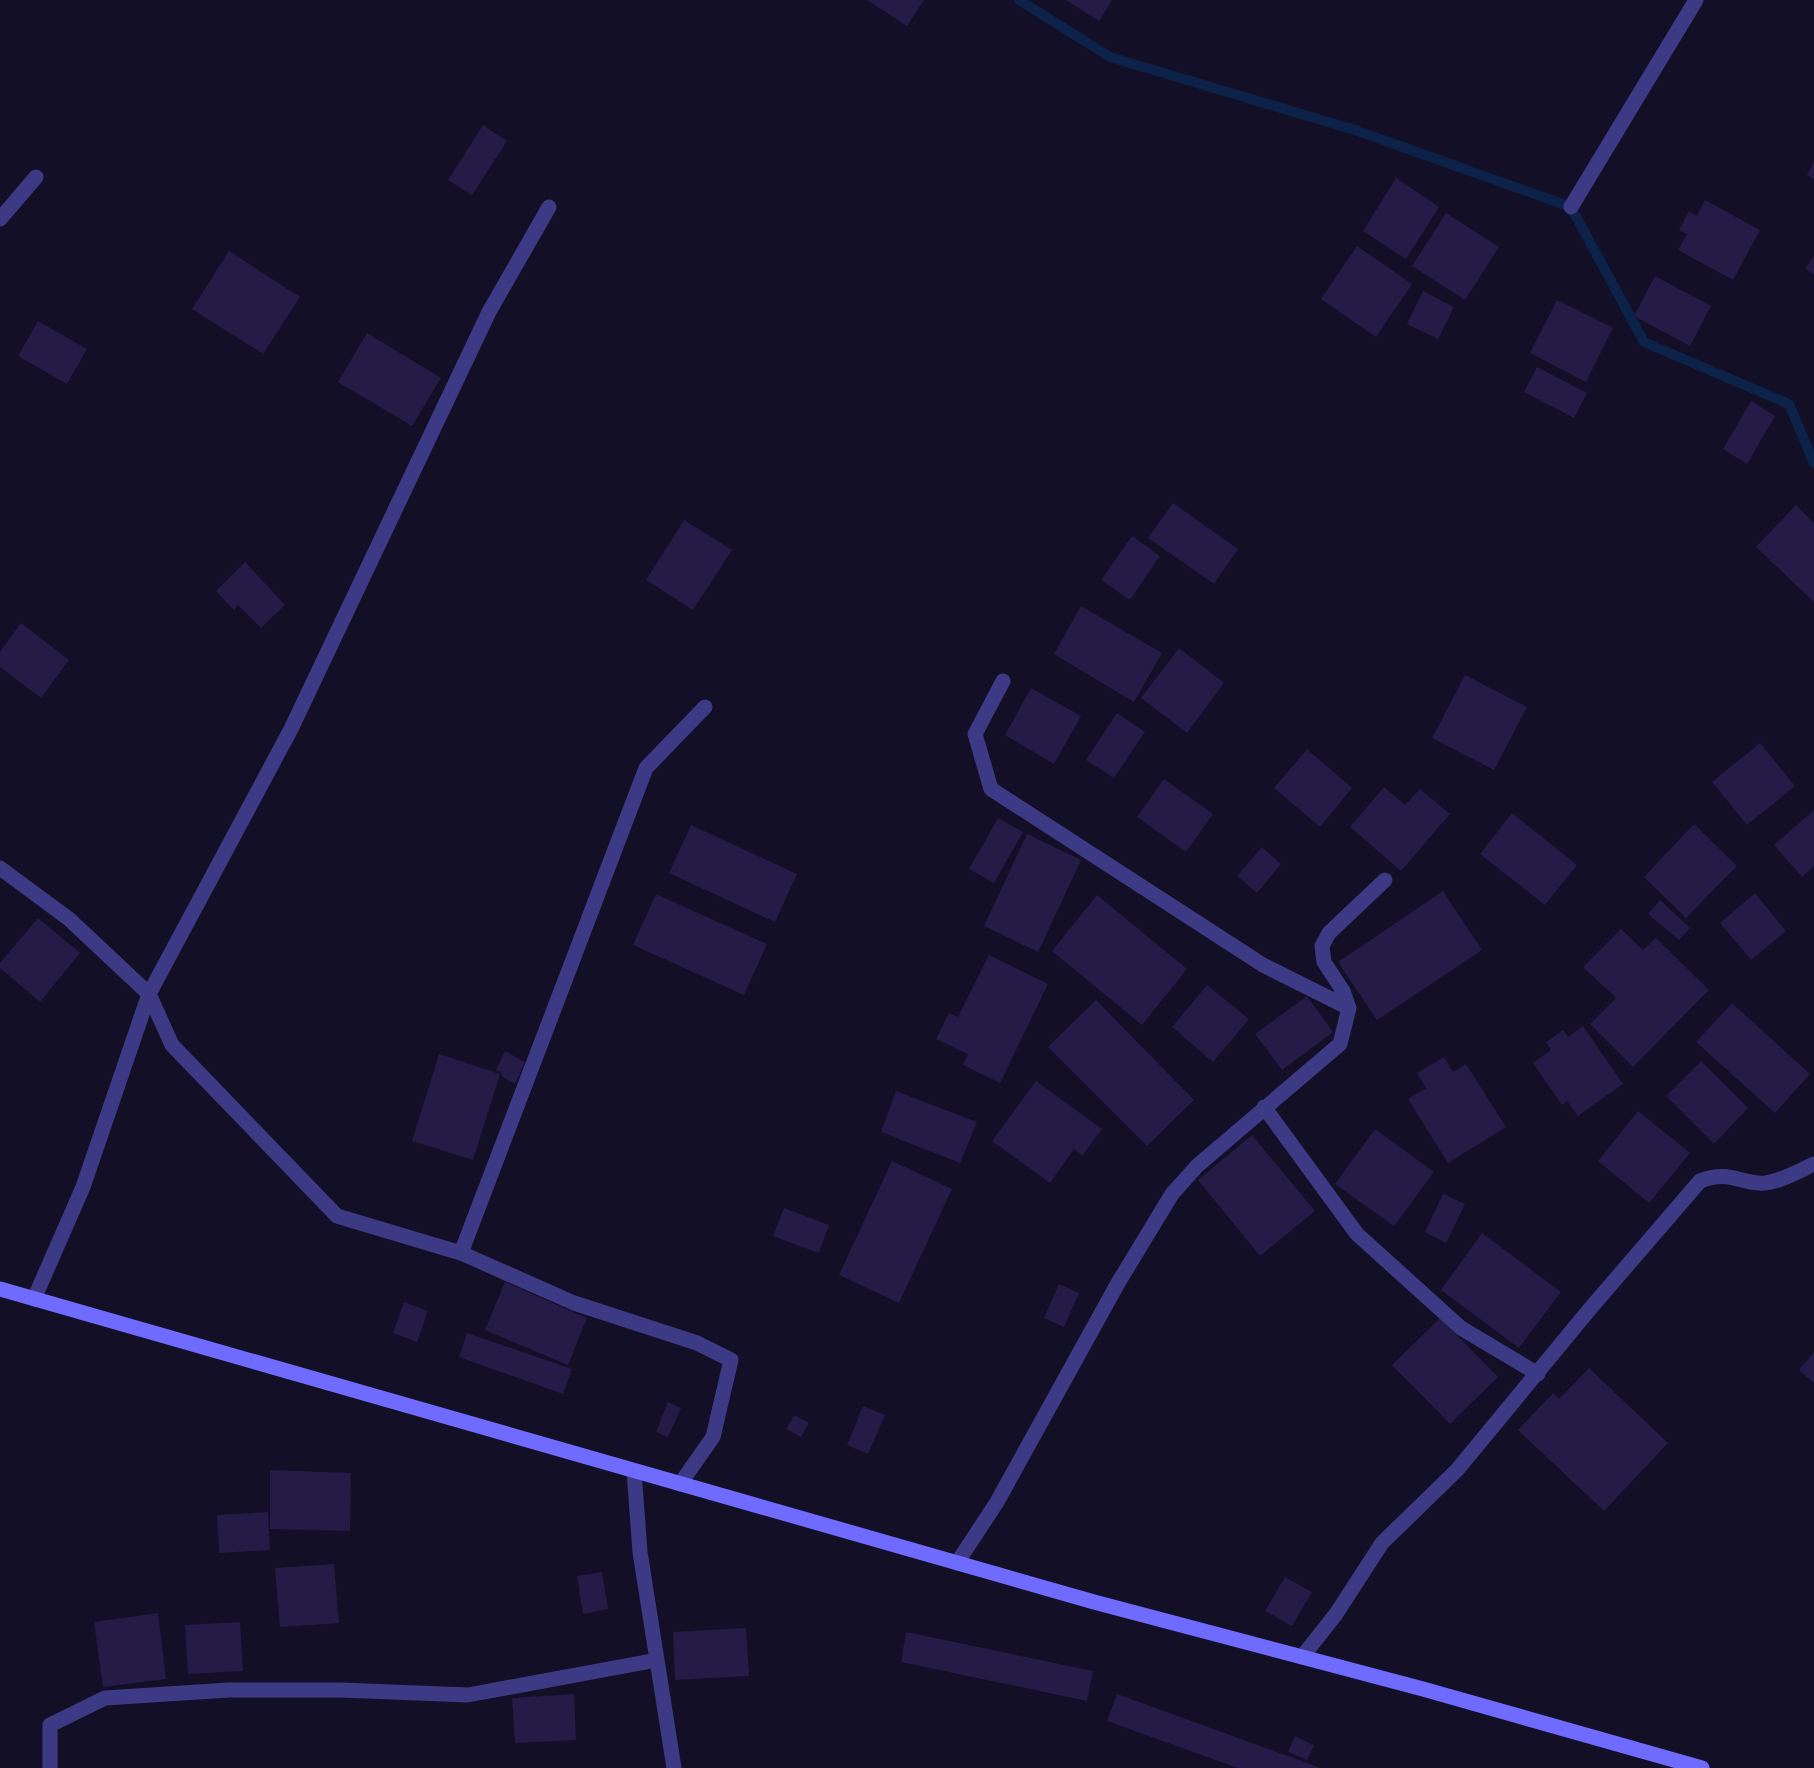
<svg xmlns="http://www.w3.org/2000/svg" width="1814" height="1768" font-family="'Asap Condensed',sans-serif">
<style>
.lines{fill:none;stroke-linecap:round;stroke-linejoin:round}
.stream{stroke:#0c2248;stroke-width:10}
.building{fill:#241b47}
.minor{stroke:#3d3a85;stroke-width:15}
.secondary{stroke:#6f6bff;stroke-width:15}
</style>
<rect width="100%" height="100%" fill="#130f26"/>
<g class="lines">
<path class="stream" d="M 1019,0 L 1110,57 L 1355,130 L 1571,207 L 1644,342 L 1789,404 L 1814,463"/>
</g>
<path class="building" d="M 867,0 L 924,0 L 907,26 Z
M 1066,0 L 1112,0 L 1099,21 Z
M 483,125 L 507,141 L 472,195 L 448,180 Z
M 1814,162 L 1814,179 L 1807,175 Z
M 1396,178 L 1439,207 L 1406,259 L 1363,231 Z
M 1705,200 L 1760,230 L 1733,280 L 1678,250 L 1687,234 L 1679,230 L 1689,211 L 1697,216 Z
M 1446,213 L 1499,247 L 1465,300 L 1412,266 Z
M 1357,246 L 1412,284 L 1376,337 L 1321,299 Z
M 229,251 L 300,297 L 263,354 L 192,309 Z
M 1814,256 L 1814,275 L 1805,268 Z
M 1655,276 L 1711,306 L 1690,346 L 1634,316 Z
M 1423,291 L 1454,307 L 1438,339 L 1407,324 Z
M 1557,300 L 1613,328 L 1586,382 L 1530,353 Z
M 38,321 L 87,349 L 67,384 L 18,356 Z
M 367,333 L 441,378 L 412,426 L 338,382 Z
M 1537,367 L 1587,393 L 1574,418 L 1524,392 Z
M 1751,401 L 1775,416 L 1747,464 L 1723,449 Z
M 1173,503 L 1238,549 L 1214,584 L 1148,538 Z
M 1796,505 L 1814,523 L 1814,602 L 1756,547 Z
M 684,520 L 732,550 L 693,610 L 646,580 Z
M 1132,536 L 1160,556 L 1130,600 L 1101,580 Z
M 245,562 L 285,605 L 261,628 L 238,605 L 234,610 L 216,591 Z
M 1081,606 L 1162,653 L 1134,702 L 1054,654 Z
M 21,623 L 69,660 L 41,698 L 0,667 L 0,652 Z
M 1179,648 L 1224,683 L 1187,733 L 1141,698 Z
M 1465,675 L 1527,707 L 1494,770 L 1432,738 Z
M 1031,688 L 1081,716 L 1054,764 L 1005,735 Z
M 1117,713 L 1145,732 L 1114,778 L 1086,760 Z
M 1760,743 L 1795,786 L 1747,825 L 1712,782 Z
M 1307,749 L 1352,788 L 1320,827 L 1274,788 Z
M 1164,779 L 1213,814 L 1186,852 L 1137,817 Z
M 1384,787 L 1405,805 L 1420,789 L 1450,814 L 1401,871 L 1350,827 Z
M 1814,810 L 1814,866 L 1802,877 L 1774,845 Z
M 1512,813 L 1577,865 L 1545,905 L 1480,854 Z
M 998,818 L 1023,832 L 994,883 L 969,869 Z
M 1694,824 L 1737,866 L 1686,918 L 1644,877 Z
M 691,825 L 797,874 L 775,922 L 669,873 Z
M 1027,834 L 1081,860 L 1038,952 L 984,926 Z
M 1262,847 L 1281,864 L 1257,893 L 1237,876 Z
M 1443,891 L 1482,950 L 1377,1020 L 1338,962 Z
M 1755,893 L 1786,931 L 1751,960 L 1720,923 Z
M 656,894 L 767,944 L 744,995 L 633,945 Z
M 1097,895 L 1187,969 L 1142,1025 L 1052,951 Z
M 1660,900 L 1690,928 L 1679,940 L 1648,914 Z
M 38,918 L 80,953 L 40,1002 L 0,968 L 0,963 Z
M 1621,929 L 1643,950 L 1656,938 L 1709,990 L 1633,1067 L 1590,1024 L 1616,998 L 1583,967 Z
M 989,955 L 1048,984 L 1000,1083 L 963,1065 L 968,1054 L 936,1039 L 949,1013 L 958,1017 Z
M 1207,985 L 1249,1019 L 1213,1062 L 1172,1027 Z
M 1307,996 L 1333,1032 L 1282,1070 L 1255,1034 Z
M 1096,1000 L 1194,1100 L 1147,1146 L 1048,1047 Z
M 1732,1003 L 1810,1074 L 1775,1113 L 1696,1042 Z
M 1583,1026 L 1623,1084 L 1578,1116 L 1567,1101 L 1562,1105 L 1533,1063 L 1551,1050 L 1546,1042 L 1563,1030 L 1568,1037 Z
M 505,1051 L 525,1062 L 515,1084 L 501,1076 L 502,1073 L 496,1070 Z
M 439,1054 L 500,1074 L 473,1160 L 412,1141 Z
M 1444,1057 L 1453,1072 L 1466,1064 L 1506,1127 L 1448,1163 L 1408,1099 L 1426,1088 L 1417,1073 Z
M 1701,1061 L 1748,1108 L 1714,1144 L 1666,1096 Z
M 1036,1081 L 1102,1129 L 1082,1156 L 1074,1149 L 1050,1183 L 992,1141 Z
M 896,1091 L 977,1122 L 960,1163 L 881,1132 Z
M 1638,1111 L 1690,1153 L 1649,1203 L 1598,1161 Z
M 1375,1129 L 1434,1172 L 1394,1226 L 1335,1184 Z
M 1252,1135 L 1315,1211 L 1260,1256 L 1198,1180 Z
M 892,1161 L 952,1189 L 899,1303 L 839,1275 Z
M 1443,1194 L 1465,1204 L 1446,1243 L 1425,1232 Z
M 784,1208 L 829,1225 L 819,1253 L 773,1236 Z
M 1482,1233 L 1561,1292 L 1519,1348 L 1441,1290 Z
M 505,1282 L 587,1318 L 568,1365 L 485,1330 Z
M 1059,1284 L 1079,1293 L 1064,1327 L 1044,1318 Z
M 404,1302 L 428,1311 L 417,1342 L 393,1333 Z
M 1440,1318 L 1498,1377 L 1450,1424 L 1392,1365 Z
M 467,1333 L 572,1369 L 563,1394 L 459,1357 Z
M 1814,1352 L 1814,1383 L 1799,1370 Z
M 1589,1368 L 1668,1443 L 1604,1511 L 1518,1430 L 1553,1393 L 1559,1399 Z
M 668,1402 L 681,1408 L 668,1437 L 656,1432 Z
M 863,1406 L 885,1415 L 868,1454 L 847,1445 Z
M 794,1415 L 809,1423 L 801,1437 L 786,1429 Z
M 270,1470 L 351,1473 L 350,1531 L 270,1529 Z
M 268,1512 L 270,1550 L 219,1553 L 217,1515 Z
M 334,1564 L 339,1623 L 280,1627 L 275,1568 Z
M 602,1572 L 608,1609 L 583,1614 L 577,1576 Z
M 1285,1577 L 1312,1592 L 1292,1626 L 1265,1611 Z
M 158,1613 L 166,1679 L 103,1687 L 94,1622 Z
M 240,1622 L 243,1671 L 188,1674 L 185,1625 Z
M 746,1628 L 749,1676 L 675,1680 L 673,1632 Z
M 906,1632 L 1093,1671 L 1087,1701 L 901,1662 Z
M 574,1694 L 576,1740 L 515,1743 L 512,1698 Z
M 1117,1694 L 1321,1768 L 1238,1768 L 1107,1721 Z
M 1295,1736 L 1314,1745 L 1307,1760 L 1288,1752 Z"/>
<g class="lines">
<path class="minor" d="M 1571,207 L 1696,0
M 0,219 L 36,177
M 1003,681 L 975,734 L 991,789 L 1263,965 L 1349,1008
M 0,868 L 69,919 L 149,994 L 172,1045 L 337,1216 L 461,1253 L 574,1303 L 697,1343 L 731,1360 L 713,1437 L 680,1484
M 1264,1107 L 1357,1234 L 1461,1328 L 1538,1374
M 461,1253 L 646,768 L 705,707
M 34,1299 L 83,1187 L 149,994 L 291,729 L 489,312 L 549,207
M 634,1471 L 640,1552 L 674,1768
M 957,1563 L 997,1502 L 1118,1283 L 1172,1194 L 1197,1166 L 1340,1044 L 1349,1008 L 1343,991 L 1324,962 L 1322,946 L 1329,933 L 1385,880
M 1302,1657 L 1336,1614 L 1382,1543 L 1457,1470 L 1589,1310 L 1700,1181 C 1730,1169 1741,1185 1765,1183 C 1782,1181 1799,1171 1814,1164
M 50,1768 L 50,1725 L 105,1698 L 229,1690 L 341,1690 L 468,1695 L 657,1660"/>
<path class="secondary" d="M 0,1289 L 1094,1602 L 1423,1689 L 1702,1768"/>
</g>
</svg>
